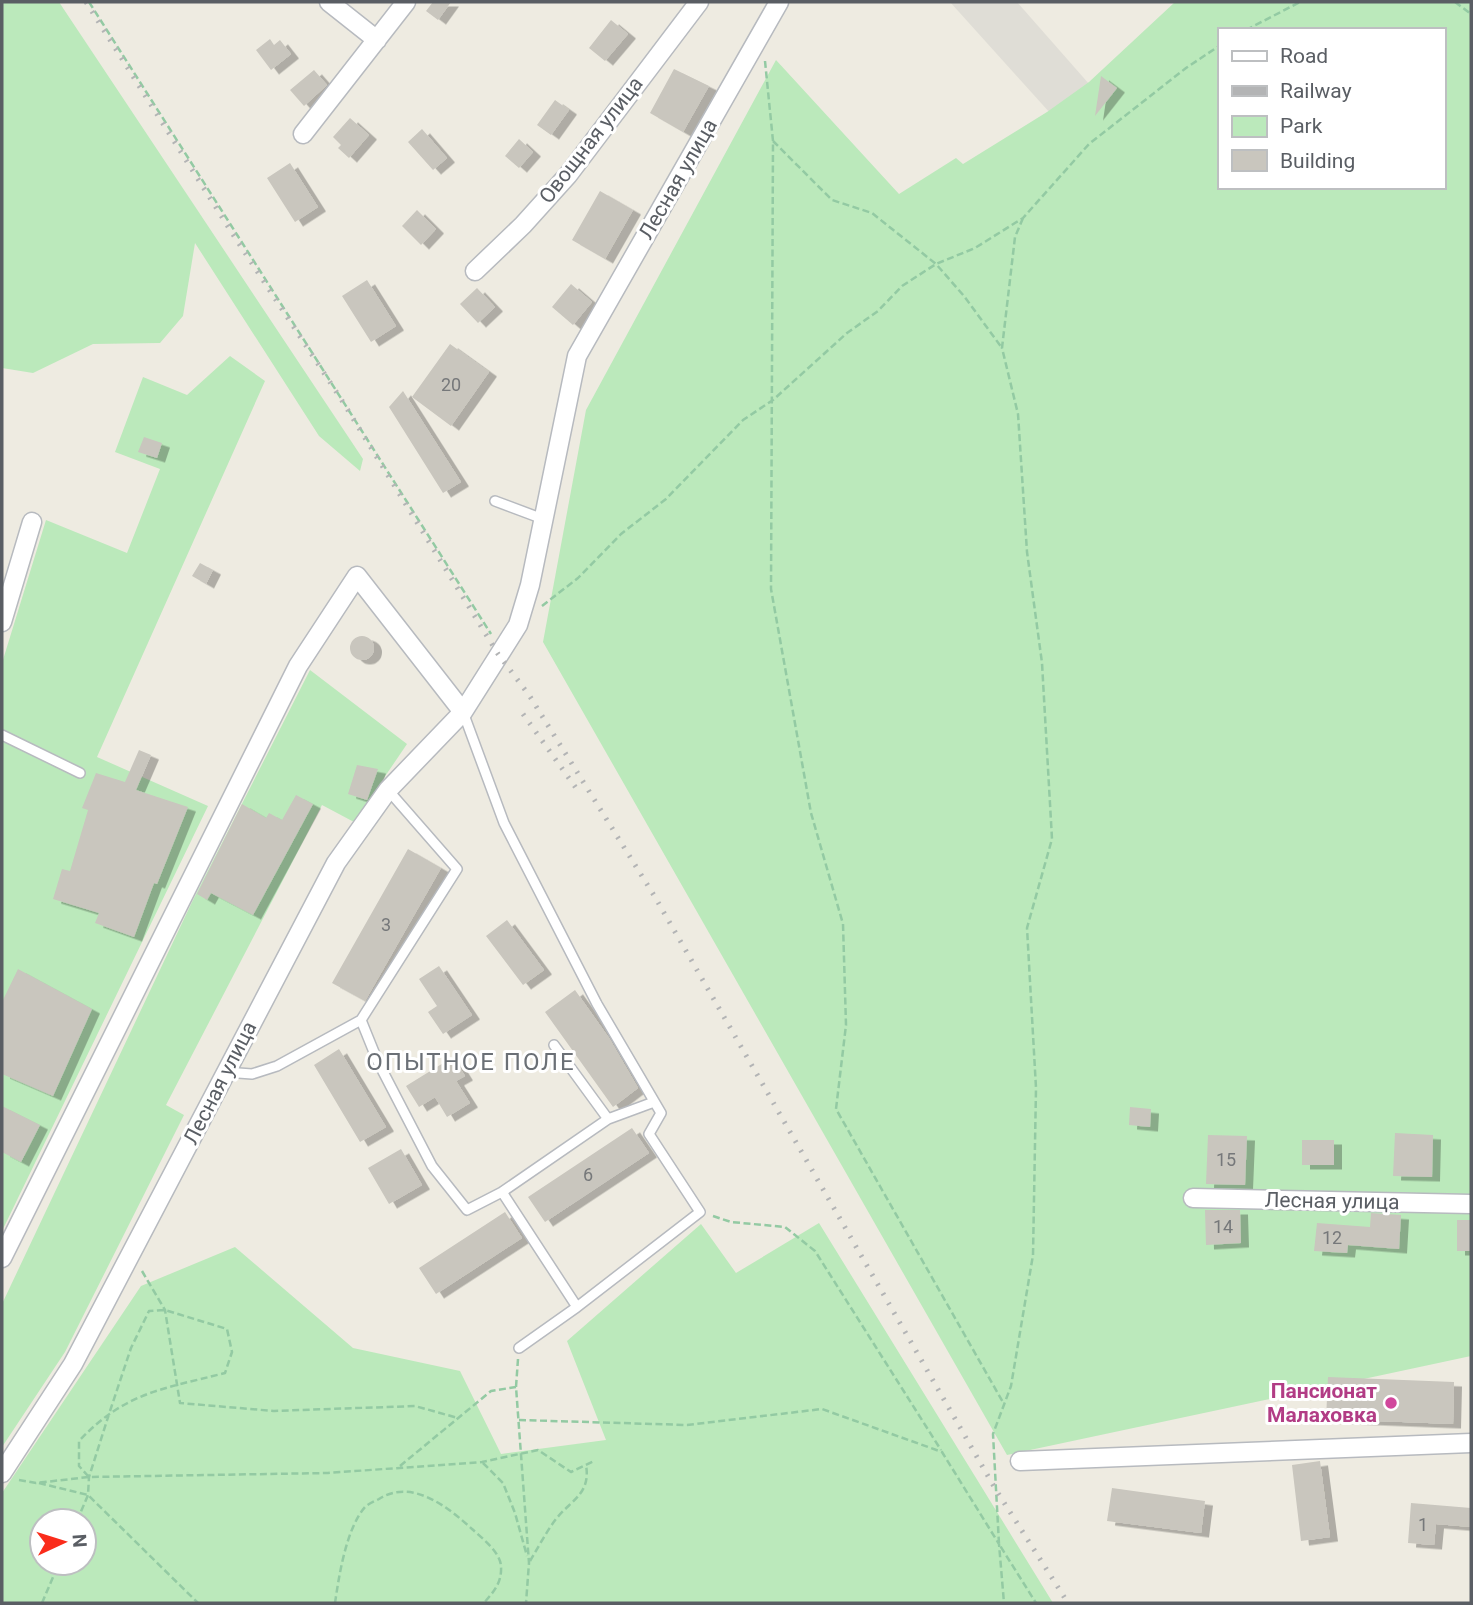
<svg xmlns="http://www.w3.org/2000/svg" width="1473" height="1605" font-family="Roboto,sans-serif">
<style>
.industrial{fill:#dfddd6}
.green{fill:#bbe9bb;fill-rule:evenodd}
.building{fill:#c9c6be;filter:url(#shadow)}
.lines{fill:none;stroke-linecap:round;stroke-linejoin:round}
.service-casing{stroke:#b7babf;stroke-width:12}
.minor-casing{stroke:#b7babf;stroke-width:21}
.path{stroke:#93caa3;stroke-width:2.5;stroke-dasharray:7 3.5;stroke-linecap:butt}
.service{stroke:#fff;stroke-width:9}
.minor{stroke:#fff;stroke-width:18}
.rail{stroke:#b3b4b5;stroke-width:5;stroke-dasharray:2 9;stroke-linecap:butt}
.hotel-dot{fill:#d1479c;stroke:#fff;stroke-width:2.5}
.labels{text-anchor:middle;stroke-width:6;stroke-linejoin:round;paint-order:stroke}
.number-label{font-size:18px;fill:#76787a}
.street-label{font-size:21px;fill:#5a5e64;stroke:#fff}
.hotel-label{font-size:21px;font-weight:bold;fill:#b23c85;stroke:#fff;text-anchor:end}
.quarter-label{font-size:24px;letter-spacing:2px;fill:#6b7076;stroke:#fff}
</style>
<defs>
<filter id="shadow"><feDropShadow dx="8" dy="4.5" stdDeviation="0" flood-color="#0004"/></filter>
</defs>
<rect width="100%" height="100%" fill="#eeebe1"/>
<path class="industrial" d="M 950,2 L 1017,2 L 1097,93 L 1060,124 Z"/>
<path class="green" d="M 2,2 L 59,2 L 363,459 L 360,471 L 319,436 L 195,243 L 183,316 L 160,343 L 93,344 L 33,373 L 2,368 Z
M 1175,2 L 1471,2 L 1471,1356 L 1007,1455 L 543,642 L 586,410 L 776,60 L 899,194 L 956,158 L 963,164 L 1047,112 L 1089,82 ZM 1219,30 L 1443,30 L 1443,187 L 1219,187 Z
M 230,356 L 265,381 L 97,757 L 208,806 L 2,1231 L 2,663 L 46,520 L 127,553 L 160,469 L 115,452 L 143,377 L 187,395 Z
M 310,670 L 407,744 L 354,822 L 322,805 L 166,1105 L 184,1115 L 65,1352 L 2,1447 L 2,1304 L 192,902 Z
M 819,1223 L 1053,1603 L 2,1603 L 2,1493 L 141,1286 L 235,1247 L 353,1348 L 460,1371 L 501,1454 L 606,1440 L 567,1341 L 701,1224 L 736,1273 ZM 84,1521 L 84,1563 L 42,1563 L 42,1521 Z"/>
<path class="building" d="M 433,2 L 451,2 L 438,20 L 426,11 Z
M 611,20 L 628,34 L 605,61 L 589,48 Z
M 270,39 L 274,45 L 280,40 L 291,54 L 271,70 L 256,50 Z
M 674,69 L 709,86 L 683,132 L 650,113 Z
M 314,70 L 327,85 L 304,106 L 290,90 Z
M 1101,76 L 1117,88 L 1095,116 Z
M 555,100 L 569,110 L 551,135 L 537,125 Z
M 350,118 L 369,135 L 349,158 L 338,148 L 341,145 L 333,137 Z
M 422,129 L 447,158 L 433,170 L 408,142 Z
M 519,139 L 533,152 L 519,168 L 505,156 Z
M 290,163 L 318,207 L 295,222 L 267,178 Z
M 600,191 L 633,210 L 605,259 L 572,240 Z
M 417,210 L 436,229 L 421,245 L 402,226 Z
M 367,280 L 396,326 L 371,342 L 342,296 Z
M 571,284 L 592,302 L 573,325 L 552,307 Z
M 477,288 L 495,307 L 478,323 L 460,304 Z
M 450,344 L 489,372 L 451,426 L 412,397 Z
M 403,391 L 461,482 L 443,493 L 389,407 Z
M 144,437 L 162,443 L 157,458 L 138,452 Z
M 200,563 L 213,570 L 206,584 L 192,576 Z
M350 648a12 12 0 1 1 24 0a12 12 0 1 1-24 0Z
M 139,750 L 151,755 L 136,790 L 188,807 L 157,884 L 154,883 L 134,937 L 95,923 L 99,913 L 53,899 L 62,869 L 70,871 L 88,810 L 82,808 L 96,773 L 125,782 Z
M 357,765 L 378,769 L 367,800 L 348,794 Z
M 296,795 L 313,804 L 253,915 L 211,893 L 207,900 L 197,894 L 242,804 L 266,818 L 269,813 L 282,820 Z
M 408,849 L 441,868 L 365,1001 L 332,983 Z
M 507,920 L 544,970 L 523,985 L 486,936 Z
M 439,966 L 472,1015 L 443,1034 L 428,1012 L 437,1006 L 419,979 Z
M 18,969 L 92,1009 L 53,1096 L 2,1074 L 2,1002 Z
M 575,990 L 609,1038 L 638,1088 L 613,1107 L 545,1012 Z
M 339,1049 L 386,1127 L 360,1142 L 314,1065 Z
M 453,1057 L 465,1076 L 456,1081 L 470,1103 L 447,1117 L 435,1097 L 419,1107 L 406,1086 Z
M 2,1106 L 40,1125 L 21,1162 L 2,1152 Z
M 1130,1107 L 1151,1109 L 1150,1127 L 1129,1125 Z
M 632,1128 L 649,1153 L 545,1222 L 528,1197 Z
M 1395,1133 L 1433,1135 L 1432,1177 L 1393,1176 Z
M 1208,1135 L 1247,1136 L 1245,1185 L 1206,1184 Z
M 1302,1140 L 1334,1140 L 1334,1165 L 1302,1165 Z
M 401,1149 L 422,1185 L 389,1204 L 368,1168 Z
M 1205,1210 L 1240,1210 L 1241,1243 L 1206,1245 Z
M 505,1212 L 522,1238 L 436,1294 L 419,1268 Z
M 1371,1213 L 1401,1215 L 1399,1249 L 1348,1245 L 1347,1253 L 1314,1251 L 1317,1223 L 1370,1227 Z
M 1457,1220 L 1471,1220 L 1471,1251 L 1457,1251 Z
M 1328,1377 L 1454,1382 L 1453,1424 L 1326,1419 Z
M 1320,1461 L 1330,1537 L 1301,1541 L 1292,1465 Z
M 1112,1488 L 1205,1501 L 1201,1533 L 1107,1521 Z
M 1411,1503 L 1471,1508 L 1471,1527 L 1436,1524 L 1434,1545 L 1408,1543 Z"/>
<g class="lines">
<defs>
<path id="service" d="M 495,501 L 543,519
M 463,712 L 504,823 L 597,1004 L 661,1113 L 649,1134 L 700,1212 L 577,1307 L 519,1348
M 2,735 L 80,773
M 388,790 L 457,869 L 361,1020 L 378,1062 L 432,1166 L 467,1210 L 502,1192 L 577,1307
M 554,1045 L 608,1119
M 225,1072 L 252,1074 L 277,1066 L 361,1020
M 502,1192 L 608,1119 L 654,1102"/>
<path id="minor" d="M 329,2 L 377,40
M 303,134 L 406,2
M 475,271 L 523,225 L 568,175 L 699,2
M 2,622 L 32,522
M 1193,1198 L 1471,1204
M 2,1258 L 298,666 L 357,576 L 463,712
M 1020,1461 L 1471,1443
M 2,1473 L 73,1364 L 336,863 L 388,790 L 463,712 L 518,625 L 530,585 L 577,356 L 779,2"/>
</defs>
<use href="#service" class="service-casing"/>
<use href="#minor" class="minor-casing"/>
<path class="path" d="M 89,2 L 491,634
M 1455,2 L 1471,14
M 1246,30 L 1300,2
M 765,61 L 773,141 L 771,589 L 811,813 L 843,924 L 846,1025 L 836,1109 L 1004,1404
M 773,141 L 832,200 L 872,213 L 936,264 L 964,296 L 1002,348
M 1023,218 L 1015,237 L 1002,348 L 1018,414 L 1027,552 L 1042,663 L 1052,839 L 1027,928 L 1036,1088 L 1033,1255 L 1011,1386 L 993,1434 L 999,1544 L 1036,1603
M 542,606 L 578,578 L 621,534 L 666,499 L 743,420 L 773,400 L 847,333 L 878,311 L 902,286 L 936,264 L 975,248 L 1023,218 L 1089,144 L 1186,68 L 1219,46
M 713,1216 L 731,1222 L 785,1227 L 815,1251 L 941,1450
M 142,1271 L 165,1310 L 180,1403 L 274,1411 L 415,1406 L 458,1418
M 518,1359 L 516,1387 L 529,1563 L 526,1603
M 519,1420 L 687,1425 L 822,1409 L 942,1452 L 999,1544 L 1004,1603
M 483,1463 L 503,1483 L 515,1513 L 527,1556
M 400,1466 L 491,1391 L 516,1387
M 19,1480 L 36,1483 L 89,1477 L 328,1473 L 482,1462 L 538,1450 L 571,1472 L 594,1461
M 39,1483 L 88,1495 L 198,1603
M 77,1521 L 88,1495 L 89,1477 L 109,1414 L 131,1348 L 149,1311 L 165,1310 L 227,1329 L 232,1352 L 225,1373 C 163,1389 125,1392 79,1441 L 79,1466 L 88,1476
M 530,1561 C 538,1548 546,1532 556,1519 C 571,1500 591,1494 586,1465
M 42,1603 L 59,1563
M 335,1603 C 339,1576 346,1529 365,1507 C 368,1504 375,1501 379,1499 C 412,1478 448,1507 472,1529 C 482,1538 500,1552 501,1566 C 502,1583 494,1591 484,1603"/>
<use href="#service" class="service"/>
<use href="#minor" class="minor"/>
<path class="rail" d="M 86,2 L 234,236 L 341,399 L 498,654 L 529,695 L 655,897 L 996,1490 L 1068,1603
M 523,714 L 576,788"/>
</g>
<circle class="hotel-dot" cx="1391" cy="1403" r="7"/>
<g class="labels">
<g class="number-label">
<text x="451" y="391">20</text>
<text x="386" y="931">3</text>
<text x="1226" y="1166">15</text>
<text x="588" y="1181">6</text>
<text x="1223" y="1233">14</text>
<text x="1332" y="1244">12</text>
<text x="1423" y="1531">1</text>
</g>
<g class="street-label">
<text transform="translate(591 140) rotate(-52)" y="7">Овощная улица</text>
<text transform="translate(678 179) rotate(-60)" y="7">Лесная улица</text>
<text transform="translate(220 1083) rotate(-63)" y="7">Лесная улица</text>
<text transform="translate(1332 1201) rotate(1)" y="7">Лесная улица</text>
</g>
<g class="hotel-label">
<text x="1377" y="1398">Пансионат<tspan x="1377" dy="24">Малаховка</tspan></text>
</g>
<g class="quarter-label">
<text x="471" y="1070">ОПЫТНОЕ ПОЛЕ</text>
</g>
</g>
<rect width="1473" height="1605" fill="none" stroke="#5a5e64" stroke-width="7"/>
<rect x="1218" y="28" width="228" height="161" fill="#ffffff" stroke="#bdbfc1" stroke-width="2"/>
<rect x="1232" y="51" width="35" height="10" fill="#ffffff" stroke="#bdbfc1" stroke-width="2"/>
<text x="1280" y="63" font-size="21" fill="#5a5e64">Road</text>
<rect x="1232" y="86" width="35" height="10" fill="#b3b4b5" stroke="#bdbfc1" stroke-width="2"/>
<text x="1280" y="98" font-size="21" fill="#5a5e64">Railway</text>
<rect x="1232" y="116" width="35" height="21" fill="#bbe9bb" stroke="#bdbfc1" stroke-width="2"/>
<text x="1280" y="133" font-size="21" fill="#5a5e64">Park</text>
<rect x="1232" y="150" width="35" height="21" fill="#c9c6be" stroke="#bdbfc1" stroke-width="2"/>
<text x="1280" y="168" font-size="21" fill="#5a5e64">Building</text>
<g transform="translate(63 1542) rotate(86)"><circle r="33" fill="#ffffff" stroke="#bdbfc1" stroke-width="2"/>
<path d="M0-5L12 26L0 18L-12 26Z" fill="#fa2c1b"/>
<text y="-10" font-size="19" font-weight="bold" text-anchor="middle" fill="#5a5e64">N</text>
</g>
</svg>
